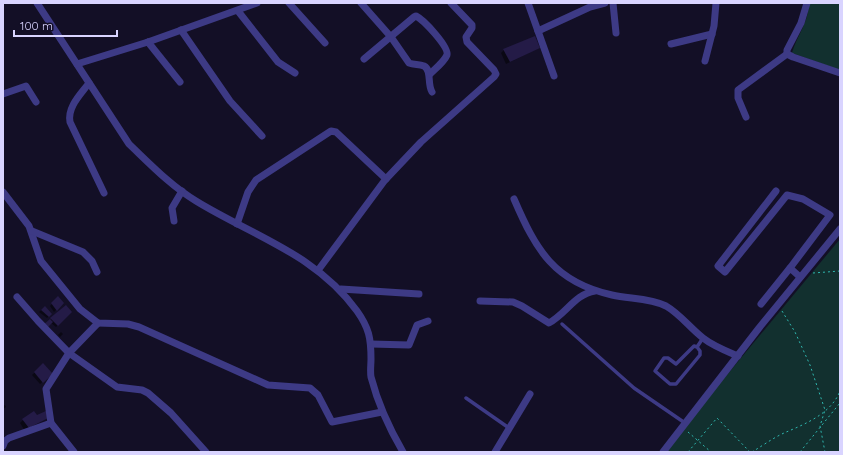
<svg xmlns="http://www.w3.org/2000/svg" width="843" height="455" viewBox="0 0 843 455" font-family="Quicksand,sans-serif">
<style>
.green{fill:#12302f}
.shadow{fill:#0007}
.building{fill:#241b47}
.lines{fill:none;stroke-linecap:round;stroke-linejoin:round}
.path{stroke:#2fb8b0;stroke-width:1;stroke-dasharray:2 3;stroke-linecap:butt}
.service{stroke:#3d3a85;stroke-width:3.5}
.minor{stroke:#3d3a85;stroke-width:7}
</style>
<rect width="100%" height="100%" fill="#130f26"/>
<g class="green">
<path d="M809,3H840V70L792,53C798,33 808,24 809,3Z"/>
<path d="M840,239V452H666L706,400Z"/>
</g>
<g class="shadow">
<path d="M539,48L506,64L501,53L504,50Z"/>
<path d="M58,298L63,303L54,312L50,306Z"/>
<path d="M45,307L51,314L47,318L39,312Z"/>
<path d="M71,312L56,327L51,323L43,326L51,319Z"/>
<path d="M61,332L63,334L60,337L58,335Z"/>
<path d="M43,365L52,374L40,384L32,375Z"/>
<path d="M5,405L6,407L3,409V406Z"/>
<path d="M37,416L48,417L25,431L20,423L23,420Z"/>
</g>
<g class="building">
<path d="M535,36L540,48L510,62L503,49Z"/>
<path d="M58,296L64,303L57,311L51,303Z"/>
<path d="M66,305L72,312L58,326L50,318Z"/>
<path d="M45,306L52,314L49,317L41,310Z"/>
<path d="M50,319L53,322L46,329L43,325Z"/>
<path d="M43,363L53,374L43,383L34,372Z"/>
<path d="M34,411L37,415L46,411L50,417L29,428L22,419Z"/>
</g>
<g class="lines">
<g class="path">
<path d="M813,273L840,271"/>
<path d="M782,311L795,332L810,365L825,410L820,426L825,452"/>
<path d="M688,432L711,452"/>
<path d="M688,452L717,418L750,452"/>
<path d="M752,452C762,446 773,438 784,433C805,424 831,414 840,391"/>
<path d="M800,452L840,403"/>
<path d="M839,452L840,451"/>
</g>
<g class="service">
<path d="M562,324L634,388L685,423"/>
<path d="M697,347L694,346L676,364L668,358H664L655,371L670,384H676L700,355V351L697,347L703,338"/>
<path d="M466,398L509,428"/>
</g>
<g class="minor">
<path d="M37,3L129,144C150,164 171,186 196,201C253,236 316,254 357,311C369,328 371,338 371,359C371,365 370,371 371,377C378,404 389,428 403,452"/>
<path d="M289,3L325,43"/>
<path d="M361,3L391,37L409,63C414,65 419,64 424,66C432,70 427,84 432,92"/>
<path d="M528,3L554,76"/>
<path d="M613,3L616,33"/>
<path d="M807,3L801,23L787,50V54L793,57L840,73"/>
<path d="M238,11L278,62L295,73"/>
<path d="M181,30L230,101L262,136"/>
<path d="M538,31L590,7L605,3"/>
<path d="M148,42L180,82"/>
<path d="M671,44L712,34"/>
<path d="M364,59L414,17L416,16C424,20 449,47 447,55C444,62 435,69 430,74"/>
<path d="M705,61L714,26L716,3"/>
<path d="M77,64L148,42L257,3"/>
<path d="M89,83C81,94 67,107 70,122L104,193"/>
<path d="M3,94L26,86L36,102"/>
<path d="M746,117L738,98V90L787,54"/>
<path d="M776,191L718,266L725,272L787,195L803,199L830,215L790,268"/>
<path d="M3,192L29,226L41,261L80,309L98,323L128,324L139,327L268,385L310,388L318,395L332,422L382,412"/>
<path d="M514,199C536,250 554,282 612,295C629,299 650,298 666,306C680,314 690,328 703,338C713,346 726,351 738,356"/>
<path d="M174,221L172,208L182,191"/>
<path d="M237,224L248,192L256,180L331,131L336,132L386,179"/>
<path d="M32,231L83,252L92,261L97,272"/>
<path d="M319,269L385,180L421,142L494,77L496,74L494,70L467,42L466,37L472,28V25L451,3"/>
<path d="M341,289L419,294"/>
<path d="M17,297L38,321L69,353L117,387L142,390L148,393L171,413L206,452"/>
<path d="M480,301L513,302L522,306L549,323C566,314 575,294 595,291"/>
<path d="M761,304L790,268L800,277"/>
<path d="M371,344L409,345L417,325L428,321"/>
<path d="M3,446L5,441L9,438L51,423"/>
<path d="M74,452L51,423L46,389L69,353L98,323"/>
<path d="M495,452L530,394"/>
<path d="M663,452L759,328L840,229"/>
</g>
</g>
<rect width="843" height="455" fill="none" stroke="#d9d4ff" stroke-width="8"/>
<path d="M14 30v6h103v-6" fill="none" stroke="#d9d4ff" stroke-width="2"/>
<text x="20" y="30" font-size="12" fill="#d9d4ff" stroke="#130f26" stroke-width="3" paint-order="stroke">100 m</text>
</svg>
